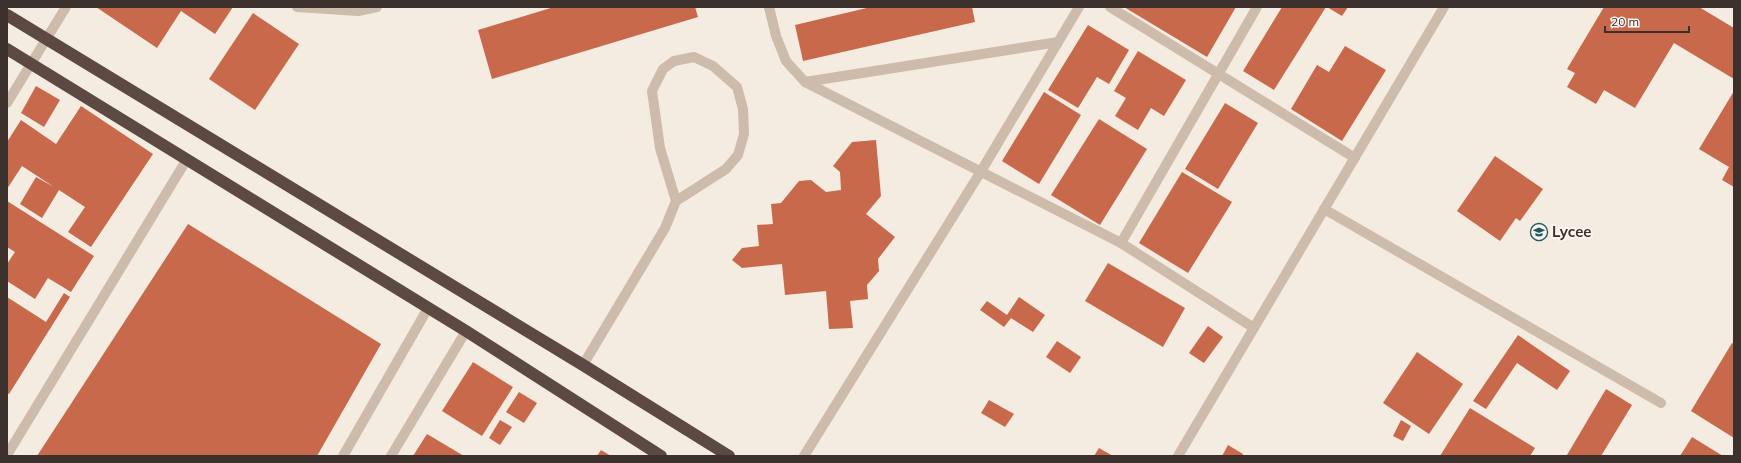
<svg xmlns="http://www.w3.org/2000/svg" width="1741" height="463" viewBox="0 0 1741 463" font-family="Mulish,sans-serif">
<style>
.building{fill:#c8694b}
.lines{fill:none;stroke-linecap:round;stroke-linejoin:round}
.lane{stroke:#cdbbac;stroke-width:10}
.street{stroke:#cdbbac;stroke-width:10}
.highway{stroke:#5c4a42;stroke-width:12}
.labels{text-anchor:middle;stroke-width:4;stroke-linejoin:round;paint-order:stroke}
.poi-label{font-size:15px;font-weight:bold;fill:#3b302b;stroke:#fbf5ee;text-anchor:start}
</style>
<rect width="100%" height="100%" fill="#f4ebe1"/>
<g class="building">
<path d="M96,7H233L215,34L181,11L157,48Z"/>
<path d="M554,7H695L698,17L492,79L478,30Z"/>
<path d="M871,7H972L975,22L803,61L795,25Z"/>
<path d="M1124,7H1236L1207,57Z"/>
<path d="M1282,7H1326L1274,90L1243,71Z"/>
<path d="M1327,7H1348L1342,16Z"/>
<path d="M1604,7H1699L1734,28V79L1674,43L1635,108L1604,90L1596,104L1567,87L1575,73L1567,69Z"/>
<path d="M253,13L299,44L255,110L209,79Z"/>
<path d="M1088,25L1129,50L1109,84L1097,77L1078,108L1048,90Z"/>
<path d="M1345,46L1386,70L1342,141L1291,109L1317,65L1329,72Z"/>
<path d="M1138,51L1186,80L1164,116L1151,108L1138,130L1115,116L1126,98L1114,91Z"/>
<path d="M36,86L60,100L44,127L21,113Z"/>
<path d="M1734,91V187L1722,180L1729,167L1699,149Z"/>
<path d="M1044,92L1081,115L1039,184L1002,161Z"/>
<path d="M1225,103L1258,123L1218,189L1185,169Z"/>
<path d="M81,106L153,154L91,247L68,232L85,207L59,190L42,218L20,204L36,177L54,187L22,166L7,189V142L21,120L56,144Z"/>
<path d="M1099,119L1147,149L1100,225L1051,195Z"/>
<path d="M876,140L881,196L866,214L895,237L878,259L879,271L867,285L868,299L850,301L853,328L829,329L826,291L785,295L782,264L742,268L732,260L742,248L759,246L757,225L773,224L771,204L781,203L799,181L811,180L826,192L841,190L840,172L833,166L852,142Z"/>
<path d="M1495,156L1543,189L1520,221L1516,218L1500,241L1457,211Z"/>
<path d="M1182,172L1232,202L1188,273L1139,243Z"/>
<path d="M7,201L94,256L71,292L48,278L35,299L7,281V264L15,252L7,247Z"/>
<path d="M188,224L381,344L317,456H37Z"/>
<path d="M1108,263L1185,308L1163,347L1085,301Z"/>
<path d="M64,293L70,297L9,394L7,393V297L46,322Z"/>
<path d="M1019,297L1045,315L1033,332L1011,318L1004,327L980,310L987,301L1007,315Z"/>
<path d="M1208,326L1223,337L1204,363L1189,353Z"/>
<path d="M1518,335L1570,371L1557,390L1517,363L1486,409L1473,401Z"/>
<path d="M1057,341L1081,357L1070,373L1046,357Z"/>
<path d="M1732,343L1734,344V438L1691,411Z"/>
<path d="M1417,352L1463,384L1429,434L1383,403Z"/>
<path d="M473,362L513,387L482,436L442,411Z"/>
<path d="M1606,389L1632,405L1601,456H1568L1567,455Z"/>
<path d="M519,392L537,403L524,423L506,412Z"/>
<path d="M989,400L1014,414L1005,427L981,413Z"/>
<path d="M1470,408L1535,448L1530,456H1440Z"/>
<path d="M500,420L512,427L500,445L489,438Z"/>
<path d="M1401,420L1411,426L1403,441L1393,436Z"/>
<path d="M427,434L464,456H413Z"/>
<path d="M1692,437L1723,456H1680Z"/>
<path d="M1228,445L1243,454L1242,456H1222Z"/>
<path d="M1099,448L1113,456H1094Z"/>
<path d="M601,450L611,456H597Z"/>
</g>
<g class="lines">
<path class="lane" d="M1324,209L1661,403"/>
<g class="street">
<path d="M297,7L358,11L377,7"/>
<path d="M769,7L776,36L786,61L805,82L1121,243L1254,328"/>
<path d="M1110,7L1355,158"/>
<path d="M805,82L1058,42"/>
<path d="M7,103L66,7"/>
<path d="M1121,243L1257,7"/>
<path d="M583,365L665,228L676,201L726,169L738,155L744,134L743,109L737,87L713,66L694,57L674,61L663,69L652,91L660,148L676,201"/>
<path d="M7,455L187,159"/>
<path d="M343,456L428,308"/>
<path d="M391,456L466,331"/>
<path d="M804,456L980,173L1079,7"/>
<path d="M1178,456L1444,7"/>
</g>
<g class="highway">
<path d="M7,15L583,365L729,456"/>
<path d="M7,49L466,331L661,456"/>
</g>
</g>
<defs>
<g id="school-ring" transform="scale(0.9)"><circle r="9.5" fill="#fbf5ee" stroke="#1f5a5e" stroke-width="1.5"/><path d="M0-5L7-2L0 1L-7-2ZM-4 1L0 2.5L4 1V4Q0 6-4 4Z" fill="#1f5a5e"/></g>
</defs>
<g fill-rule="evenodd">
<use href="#school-ring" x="1539" y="232"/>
</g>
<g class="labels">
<g class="poi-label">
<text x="1552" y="237">Lycee</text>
</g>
</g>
<rect width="1741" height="463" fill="none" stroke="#3b302b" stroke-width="16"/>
<path d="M1605 26v6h84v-6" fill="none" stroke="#3b302b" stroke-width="2"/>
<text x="1611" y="26" font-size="12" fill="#3b302b" stroke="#fbf5ee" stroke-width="3" paint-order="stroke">20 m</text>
</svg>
